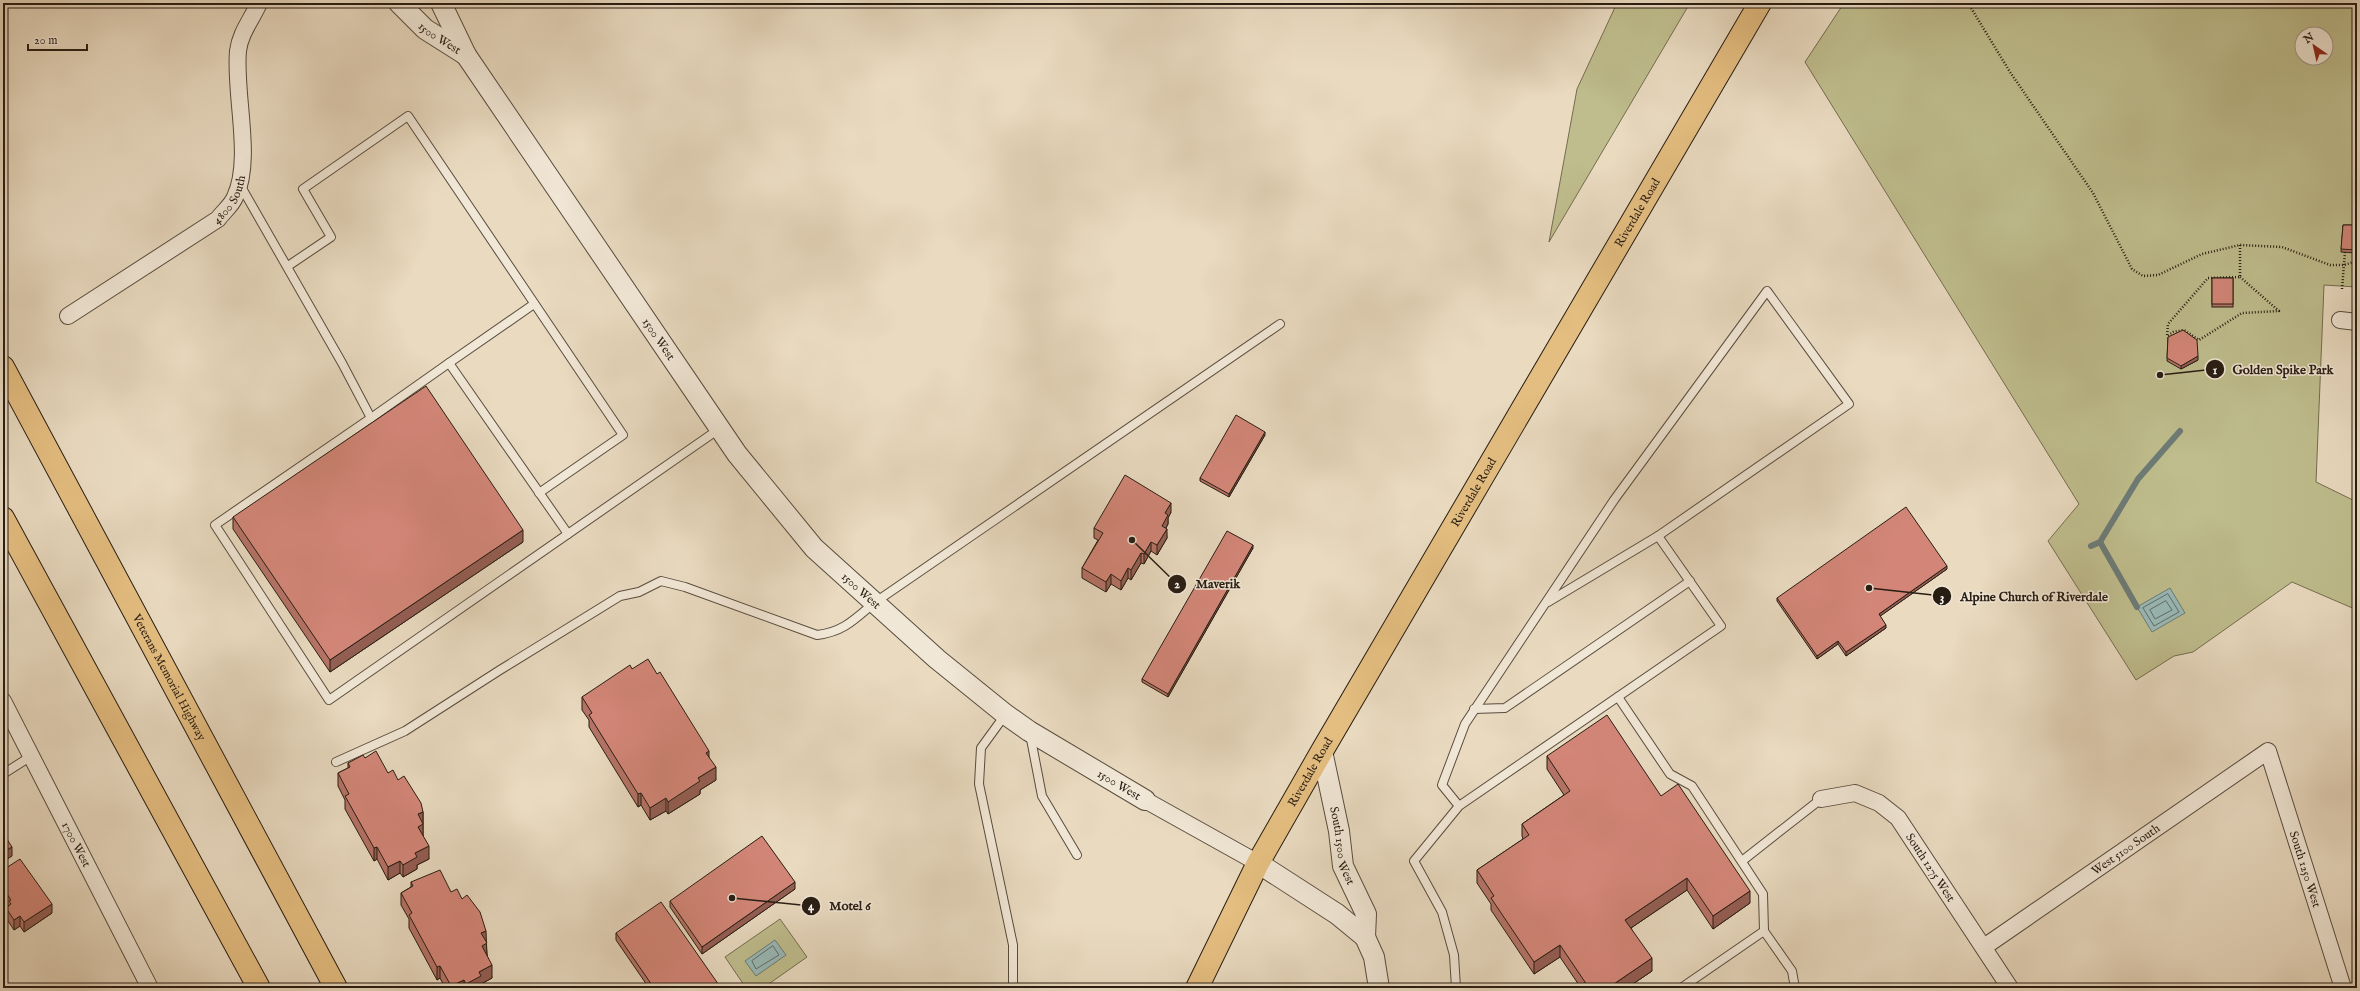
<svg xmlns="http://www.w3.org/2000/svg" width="2360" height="991" viewBox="0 0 2360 991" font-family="'IM FELL English',serif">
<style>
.green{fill:#bfbd8d;stroke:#746d50;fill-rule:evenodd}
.water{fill:#99bab9;stroke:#6c7b77}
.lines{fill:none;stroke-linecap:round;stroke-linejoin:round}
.shore{stroke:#606c66;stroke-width:1}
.stream{stroke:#6c7b77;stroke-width:6}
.service-casing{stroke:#584c3e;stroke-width:10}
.minor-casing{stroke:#584c3e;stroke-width:18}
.tertiary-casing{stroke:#584c3e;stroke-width:22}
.primary-casing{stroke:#281d13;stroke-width:24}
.motorway-casing{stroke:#281d13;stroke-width:24}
.path{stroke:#281d13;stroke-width:2.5;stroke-dasharray:1 2;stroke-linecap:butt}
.service{stroke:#f1e7d6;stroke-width:8}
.minor{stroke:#f1e7d6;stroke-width:16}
.tertiary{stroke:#f1e7d6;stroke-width:20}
.primary{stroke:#e4bd80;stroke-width:22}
.motorway{stroke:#e4bd80;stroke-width:22}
.wall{fill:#b57367;stroke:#281d13}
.shaded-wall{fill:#945e54;stroke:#281d13}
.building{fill:#d38678;stroke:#281d13}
.labels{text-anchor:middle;stroke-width:3;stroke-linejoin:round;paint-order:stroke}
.street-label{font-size:12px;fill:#281d13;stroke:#f1e7d6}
.leader{fill:none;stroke:#281d13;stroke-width:1.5}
.callout-dot{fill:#281d13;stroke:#f1e7d6;stroke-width:1.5}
.mark-label{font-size:12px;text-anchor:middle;font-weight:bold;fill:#fff}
.callout-label{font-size:13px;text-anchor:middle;font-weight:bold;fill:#281d13;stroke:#f1e7d6;stroke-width:3;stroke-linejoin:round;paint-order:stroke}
</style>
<rect width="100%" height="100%" fill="#e9dac0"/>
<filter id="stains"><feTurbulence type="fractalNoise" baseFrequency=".005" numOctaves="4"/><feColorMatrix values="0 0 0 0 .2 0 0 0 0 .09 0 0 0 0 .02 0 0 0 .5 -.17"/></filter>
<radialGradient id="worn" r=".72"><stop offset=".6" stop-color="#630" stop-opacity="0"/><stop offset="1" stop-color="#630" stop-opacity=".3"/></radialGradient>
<g class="green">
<path d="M1617,3H1690L1549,242L1577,89Z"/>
<path d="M1844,3H2357V287L2324,285L2316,482L2357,502V610L2292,582L2193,652L2174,656L2136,680L2048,541L2079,504L1805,62ZM2302,34H2326V58H2302Z"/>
<path d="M780,919L807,957L763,988H746L725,957Z"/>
</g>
<g class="water">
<path d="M2170,588L2185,613L2152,632L2137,607Z"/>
<path d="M775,940L786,955L756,976L745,961Z"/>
</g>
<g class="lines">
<g class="shore">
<path d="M2168,594L2179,612L2154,626L2143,608Z"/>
<path d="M2166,601L2172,610L2155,619L2150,610Z"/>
<path d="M773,946L779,955L756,969L752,961Z"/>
</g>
<g class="stream">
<path d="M2100,542L2137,607"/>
<path d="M2091,546L2100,542L2138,479L2180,431"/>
</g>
<g class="service-casing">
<g id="service">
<path d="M239,183L342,363L371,418L215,525L329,700L719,429"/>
<path d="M288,266L331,237L303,189L408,116L623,435L539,493"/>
<path d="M449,363L534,304"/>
<path d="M371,418L449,363L568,534"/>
<path d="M1548,602L1658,536"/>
<path d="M1618,697L1670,774L1692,786L1763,894L1764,931L1792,971L1795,988"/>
<path d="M1474,709L1505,708L1690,581"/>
<path d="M1005,715L981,748L979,784L1013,945V988"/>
<path d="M1030,734L1042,796L1077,855"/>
<path d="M336,762L405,731L500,670L620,596L639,592L661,581L685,587L817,635C843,632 854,620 874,603L1280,324"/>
<path d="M3,774L33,755"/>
<path d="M1742,861L1821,799"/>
<path d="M1456,988L1454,955L1442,912L1414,861L1459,806L1721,626L1658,536L1849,404L1767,291L1614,500L1465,724L1442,785L1459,806"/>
<path d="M1681,988L1764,931"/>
</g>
</g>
<g class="minor-casing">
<g id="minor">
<path id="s1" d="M68,316L218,219C223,212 232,205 235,197C253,159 234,94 238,51C240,33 252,19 259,3"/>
<path d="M2340,320L2357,322"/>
<path id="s2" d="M3,701L150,988"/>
<path id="s3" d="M1821,799L1855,793L1879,803L1898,818L2010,988"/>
<path d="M1145,800L1258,863"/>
<path id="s4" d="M1984,947L2268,751L2343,988"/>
</g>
</g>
<g class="tertiary-casing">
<g id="tertiary">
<path id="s5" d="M399,3L425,29L466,55"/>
<path id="s6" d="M441,3L466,55L737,454L814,548L937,659L1005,714L1029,731L1145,800"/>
<path id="s7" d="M1322,751L1339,831L1343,866L1366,914L1365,937"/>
<path d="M1258,863L1337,914L1365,937L1374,957L1379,988"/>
</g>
</g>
<g class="primary-casing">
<g id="primary">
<path id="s8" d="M1197,988L1258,863L1322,751L1760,3"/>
</g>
</g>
<g class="motorway-casing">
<g id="motorway">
<path id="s9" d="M3,367L336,988"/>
<path d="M3,518L259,988"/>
</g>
</g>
<g class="path">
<path d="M1968,3L2010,72L2093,193L2132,269L2143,276L2158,275L2202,254L2240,245L2282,247L2330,265H2344L2354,262L2357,259"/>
<path d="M2240,245V277"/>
<path d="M2240,277L2279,311L2242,313L2199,340L2184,330L2173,332L2167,336L2168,324L2208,278Z"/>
<path d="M2342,289L2345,252"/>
</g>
<use href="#service" class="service"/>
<use href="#minor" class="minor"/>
<use href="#tertiary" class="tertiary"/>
<use href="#primary" class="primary"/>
<use href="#motorway" class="motorway"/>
</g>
<g class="wall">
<path d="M2343,225H2357V253L2341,252Z"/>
<rect x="2212" y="278" width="21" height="29"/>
<path d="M2168,337L2198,360L2181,369L2167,361Z"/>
<path d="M1265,435L1229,497L1200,481V478Z"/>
<path d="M1171,512L1168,518V524L1166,528L1167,538L1157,555L1151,551L1144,564L1141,563L1131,580L1128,578L1121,590L1111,584L1106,592L1082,578V568L1098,540L1094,538V528Z"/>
<path d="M233,517L523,542L330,672L233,529Z"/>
<path d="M1253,548L1168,697L1142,682V679Z"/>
<path d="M1947,569L1880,616L1886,628L1846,656L1838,644L1817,659L1777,601V598Z"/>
<path d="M632,669L709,757L716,780L700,790V794L668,814L666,811L650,820L641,805L638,807L589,727V720L582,710V697Z"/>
<path d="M1547,756L1661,796L1750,903L1713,929L1687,890L1631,928L1652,971L1627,988H1581L1560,957L1534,974L1491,910V904L1477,883V870L1523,839L1522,836V824L1564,795L1547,769Z"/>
<path d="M365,758L398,780L423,812V835L429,859L417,865V869L403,877L400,873L388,880L377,859L374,861L345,809V800L338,786V773L348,768V763Z"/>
<path d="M3,870L52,913L24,932L20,926L14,930L6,918V908L9,906L3,898Z"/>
<path d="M411,882L451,892L486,942L487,954L492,978L481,984V988H445L440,978L437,980L409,928V919L401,905V893L411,887Z"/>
<path d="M795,889L702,954L670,907V901Z"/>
<path d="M616,933L721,988H649L616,940Z"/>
</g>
<g class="shaded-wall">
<path d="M2198,356V360L2181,369V366Z"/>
<path d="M1265,432V435L1229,497V494Z"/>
<path d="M1171,503V512L1168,518V524L1162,535V526L1165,513Z"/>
<path d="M1167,529V538L1157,555V545Z"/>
<path d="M523,530V542L330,672V660Z"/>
<path d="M1151,542V551L1144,564V554Z"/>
<path d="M1253,545V548L1168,697V694Z"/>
<path d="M1141,553V563L1131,580V570Z"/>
<path d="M1947,566V569L1879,617V614Z"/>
<path d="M1128,568V578L1121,590V581Z"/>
<path d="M1111,574V584L1106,592V582Z"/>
<path d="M1886,625V628L1846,656V652Z"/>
<path d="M1838,641V644L1817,659V656Z"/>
<path d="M709,751V763L706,753Z"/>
<path d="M716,767V780L700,790V794L668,814V802L698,778Z"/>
<path d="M641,793V805L638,807V794Z"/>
<path d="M666,798V811L650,820V808Z"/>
<path d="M423,812V837L418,839V814Z"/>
<path d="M429,846V859L417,865V869L403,877V865L415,853Z"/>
<path d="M12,847V856L3,862V852Z"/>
<path d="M377,847V859L374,861V848Z"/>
<path d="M400,861V873L388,880V867Z"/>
<path d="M1687,878V890L1625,932V920Z"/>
<path d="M795,882V889L702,954V947Z"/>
<path d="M1750,891V903L1713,929V916Z"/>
<path d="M52,904V913L24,932V922Z"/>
<path d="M20,916V926L14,930V920Z"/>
<path d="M486,931L487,956L482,958L481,933Z"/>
<path d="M1560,945V957L1534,974V962Z"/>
<path d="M1652,958V971L1627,988H1608Z"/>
<path d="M492,965V978L481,984V988H466V984L479,972Z"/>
<path d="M440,966V978L437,980V967Z"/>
<path d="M464,980V988H451V986Z"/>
</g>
<g class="building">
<path d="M2343,225H2357V250L2341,249Z"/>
<rect x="2212" y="278" width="21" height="26"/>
<path d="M2183,330L2197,340L2198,356L2181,366L2167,358L2168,337Z"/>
<path d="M426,386L523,530L330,660L233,517Z"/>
<path d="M1236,415L1265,432L1229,494L1200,478Z"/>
<path d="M1125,475L1171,503L1165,513L1168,515L1162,526L1167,529L1157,545L1151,542L1144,554L1141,553L1131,570L1128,568L1121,581L1111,574L1106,582L1082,568L1103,533L1094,528Z"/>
<path d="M1906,507L1947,566L1879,614L1886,625L1846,652L1838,641L1817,656L1777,598Z"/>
<path d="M1227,531L1253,545L1168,694L1142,679Z"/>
<path d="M648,659L657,674L660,672L709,751L706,753L716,767L698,778L700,781L668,802L666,798L650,808L641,793L638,794L589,715L592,713L582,697L630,665L632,669Z"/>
<path d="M1607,715L1661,796L1678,784L1750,891L1713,916L1687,878L1625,920L1652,958L1608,988H1589L1560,945L1534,962L1491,898L1494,896L1477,870L1529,835L1522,824L1570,791L1547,756Z"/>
<path d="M376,751L388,773L393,770L398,780L404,776L421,803L423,812L418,814L423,824L418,827L429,846L415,853L417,857L403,865L400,861L388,867L377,847L374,848L345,796L349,794L338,773L350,767L348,763L363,755L365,758Z"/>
<path d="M3,833L12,847L3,852Z"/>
<path d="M762,836L795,882L702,947L670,901Z"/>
<path d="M20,859L52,904L24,922L20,916L14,920L6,908L11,904L9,901L11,900L3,888V870Z"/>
<path d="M440,870L451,892L457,889L462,899L467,895L480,912L486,931L481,933L487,943L482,946L492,965L479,972L481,976L466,984L464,980L451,986L440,966L437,967L409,915L412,913L401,893L413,886L411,882Z"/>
<path d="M661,902L721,988H654L616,933Z"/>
</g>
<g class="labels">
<g class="street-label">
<text dy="4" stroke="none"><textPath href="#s5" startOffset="54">1500 West</textPath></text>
<text dy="4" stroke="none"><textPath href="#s1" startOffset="202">4800 South</textPath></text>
<text dy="4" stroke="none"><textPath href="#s8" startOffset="892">Riverdale Road</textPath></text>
<text dy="4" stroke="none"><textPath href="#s6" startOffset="401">1500 West</textPath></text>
<text dy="4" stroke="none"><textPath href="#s8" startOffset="568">Riverdale Road</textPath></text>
<text dy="4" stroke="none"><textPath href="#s6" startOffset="725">1500 West</textPath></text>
<text dy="4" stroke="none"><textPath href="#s9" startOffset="352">Veterans Memorial Highway</textPath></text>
<text dy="4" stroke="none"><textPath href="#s8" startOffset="244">Riverdale Road</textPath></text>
<text dy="4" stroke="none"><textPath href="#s6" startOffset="1049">1500 West</textPath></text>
<text dy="4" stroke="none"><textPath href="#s2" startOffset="161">1700 West</textPath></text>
<text dy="4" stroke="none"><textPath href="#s7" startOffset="97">South 1500 West</textPath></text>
<text dy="4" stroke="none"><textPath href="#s4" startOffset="172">West 5100 South</textPath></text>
<text dy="4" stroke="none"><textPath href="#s3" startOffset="144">South 1275 West</textPath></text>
<text dy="4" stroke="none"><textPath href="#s4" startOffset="469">South 1250 West</textPath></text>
</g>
</g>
<path class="leader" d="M2160 375L2215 369M1132 540L1177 584M1869 588L1942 596M732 898L811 906"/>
<g class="callout-dot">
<circle cx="2160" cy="375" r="4"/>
<circle cx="1132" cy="540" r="4"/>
<circle cx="1869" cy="588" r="4"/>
<circle cx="732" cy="898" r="4"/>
<circle cx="2215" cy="369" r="10"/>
<circle cx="1177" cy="584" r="10"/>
<circle cx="1942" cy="596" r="10"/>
<circle cx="811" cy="906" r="10"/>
</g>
<g class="mark-label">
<text x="2215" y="374">1</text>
<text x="1177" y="588">2</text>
<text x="1942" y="601">3</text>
<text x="811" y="910">4</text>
</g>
<g class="callout-label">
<text x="2283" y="374">Golden Spike Park</text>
<text x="1218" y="588">Maverik</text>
<text x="2034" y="601">Alpine Church of Riverdale</text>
<text x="850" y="910">Motel 6</text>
</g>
<rect width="2360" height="991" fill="none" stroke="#e9dac0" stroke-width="16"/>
<rect x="4" y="4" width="2352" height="983" fill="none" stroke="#281d13" stroke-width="2"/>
<rect x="8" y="8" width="2344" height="975" fill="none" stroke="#281d13"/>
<g transform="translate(2314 46) rotate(326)"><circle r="19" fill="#f1e7d6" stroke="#a19688"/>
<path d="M0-3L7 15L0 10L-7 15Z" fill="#8f2418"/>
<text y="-6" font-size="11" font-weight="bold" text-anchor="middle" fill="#281d13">N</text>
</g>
<path d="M28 44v6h59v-6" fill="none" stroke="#281d13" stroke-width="2"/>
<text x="34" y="44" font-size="12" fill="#281d13" stroke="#f1e7d6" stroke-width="3" paint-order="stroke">20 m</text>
<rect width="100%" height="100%" filter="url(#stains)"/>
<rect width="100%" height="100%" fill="url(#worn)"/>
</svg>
